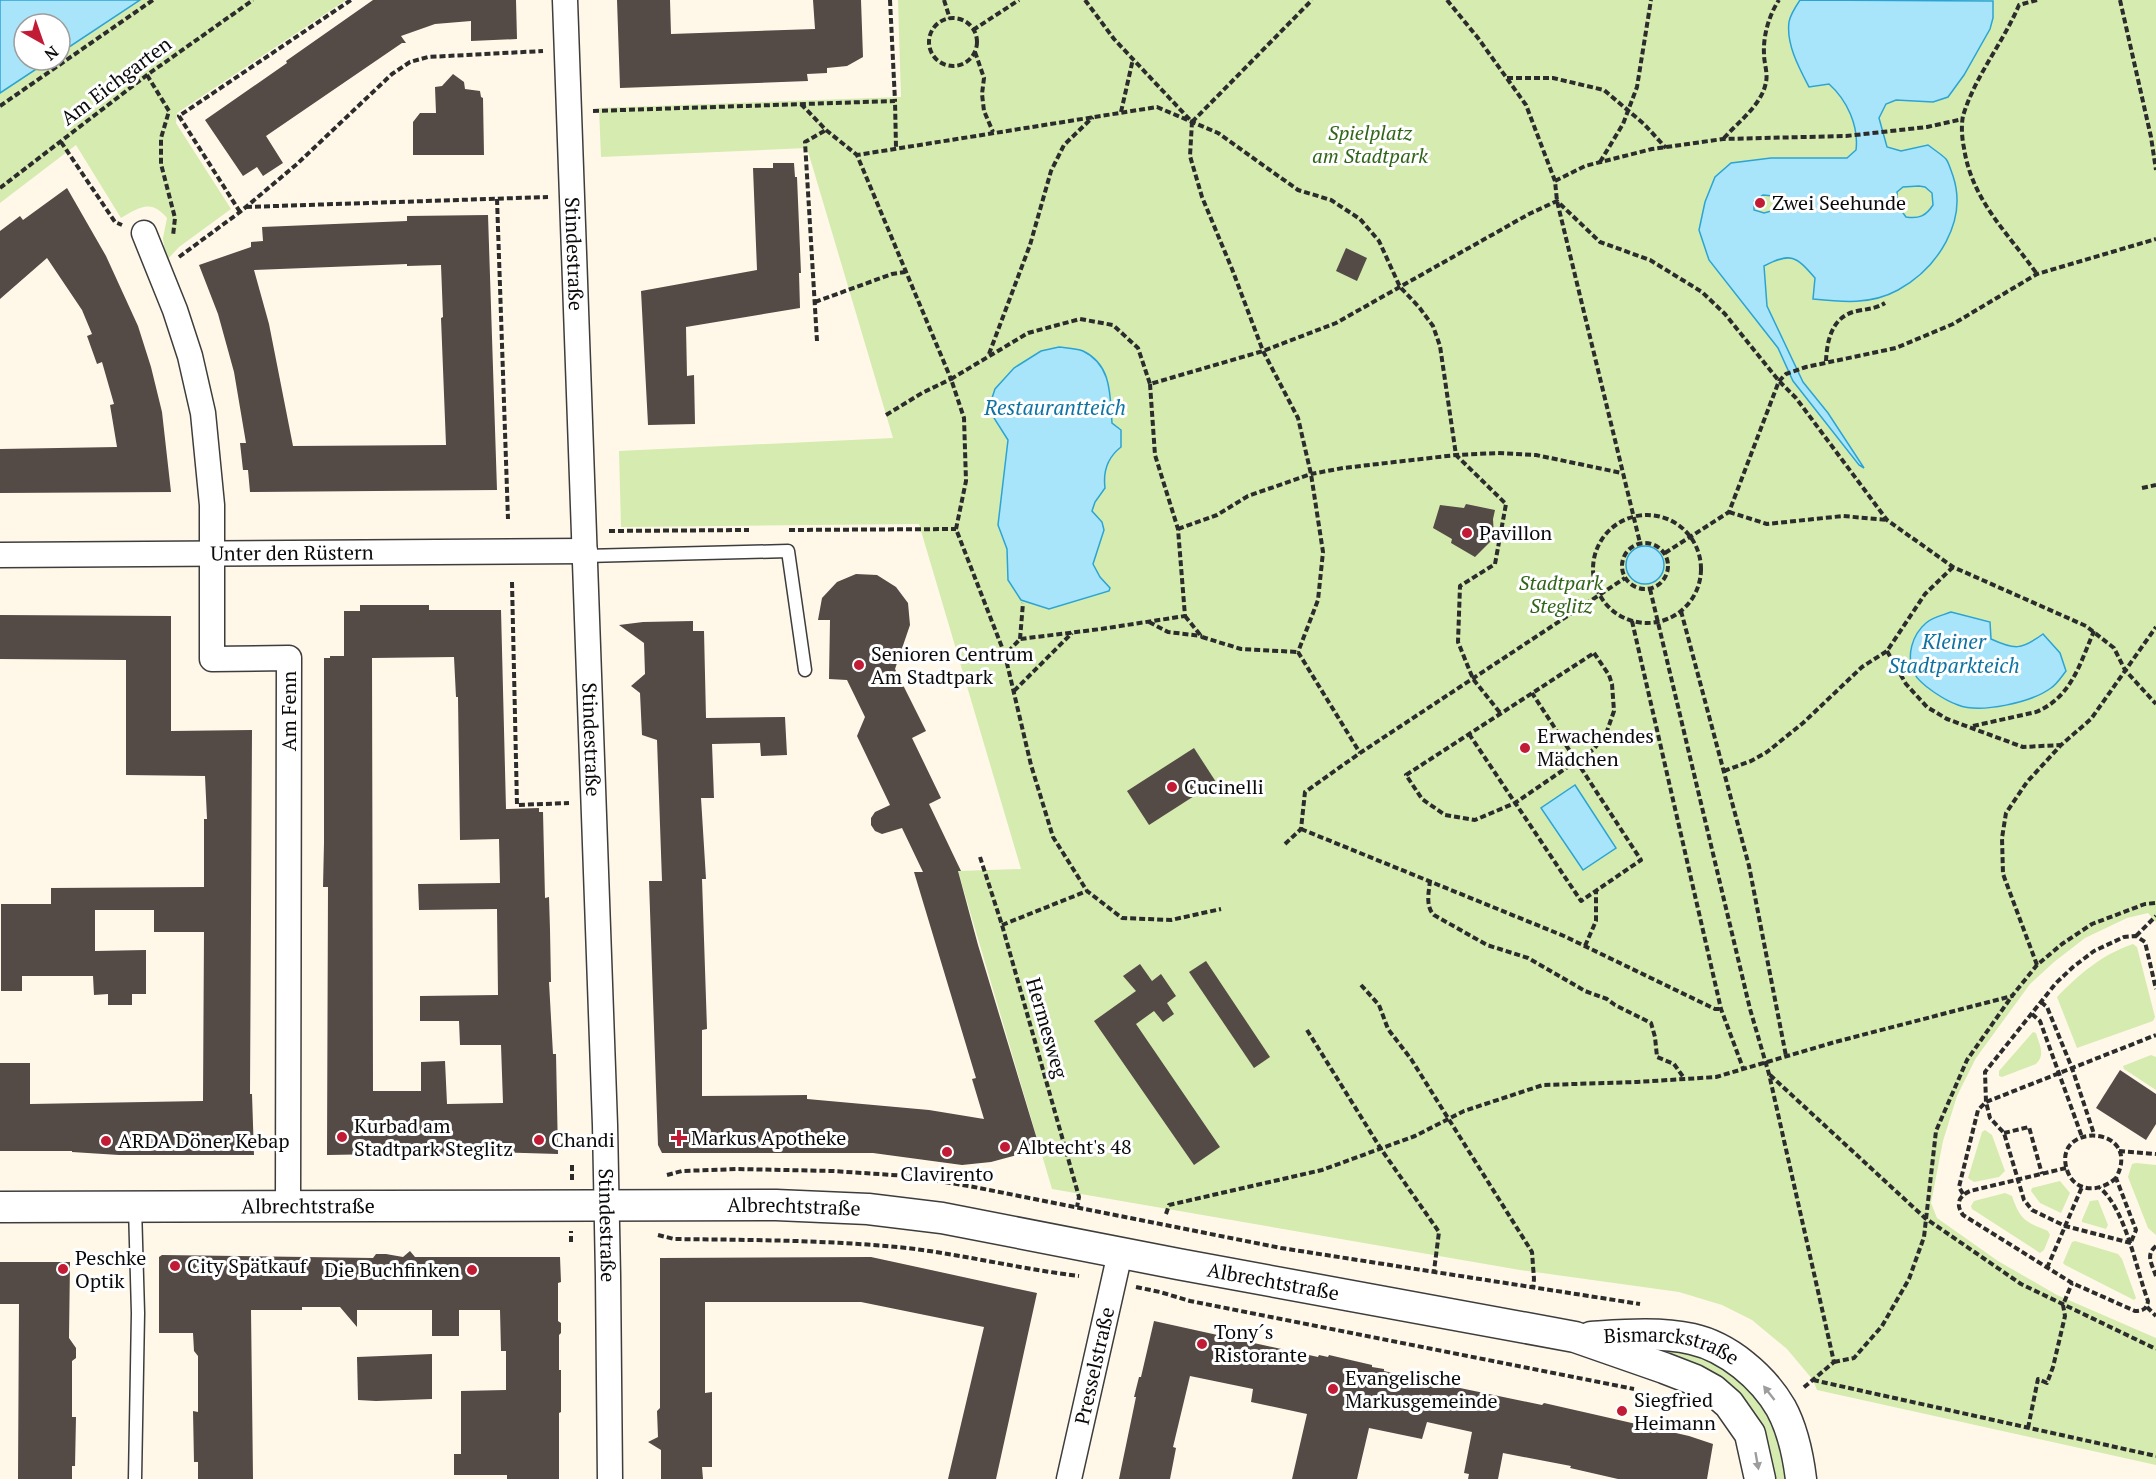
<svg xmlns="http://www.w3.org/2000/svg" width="2156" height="1479" viewBox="0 0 2156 1479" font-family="'PT Serif',serif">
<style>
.green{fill:#d5ebb0}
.water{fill:#a9e5fa;stroke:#2ba4d5;stroke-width:1.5;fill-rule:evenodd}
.building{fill:#544a46;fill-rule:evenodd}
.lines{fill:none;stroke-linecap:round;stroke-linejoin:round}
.service-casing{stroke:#3d3d3d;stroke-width:15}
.minor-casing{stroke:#3d3d3d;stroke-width:27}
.tertiary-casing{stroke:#3d3d3d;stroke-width:33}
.path{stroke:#2c2c2c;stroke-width:4;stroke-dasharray:6 3;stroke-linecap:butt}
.service{stroke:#fff;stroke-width:12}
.minor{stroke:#fff;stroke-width:24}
.tertiary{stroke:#fff;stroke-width:30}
.oneway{fill:#9d9d9d}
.poi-dot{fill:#c21b35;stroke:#fff;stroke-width:2}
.labels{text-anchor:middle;stroke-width:6;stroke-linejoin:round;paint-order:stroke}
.street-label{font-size:20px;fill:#0a0a0a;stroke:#fff}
.park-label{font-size:20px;font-style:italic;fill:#306518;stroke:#fff}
.poi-label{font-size:20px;fill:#0a0a0a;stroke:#fff;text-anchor:start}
.water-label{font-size:21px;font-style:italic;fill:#0e72a2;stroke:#fff}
</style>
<rect width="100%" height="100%" fill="#fff8e8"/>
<g class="green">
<path d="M140,0H346L177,113L176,123L231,209L179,247L166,261L163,238L167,218C151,199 140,207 121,218L76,145L0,203V93L50,60H60V53Z"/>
<path d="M898,0H2156V922L2148,913L2127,918L2085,938L2054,962L2030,984L1976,1058L1957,1096L1943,1141L1931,1203L1937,1218L1998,1261L2057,1295L2156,1338V1465L1817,1390L1813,1380L1787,1349L1752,1320L1722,1305L1679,1292L1520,1270L1052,1189L958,871L1021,869L919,524L621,527L619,451L893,438L807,148L601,157L599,108L901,97Z"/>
<path d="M2133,944L2137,947L2155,1017L2153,1021L2077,1048L2057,997C2079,974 2103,954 2133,944Z"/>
<path d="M2033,1032L2036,1033C2039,1044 2046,1055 2036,1064L2002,1077L1999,1076V1071Z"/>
<path d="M2151,1055L2156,1057V1090L2124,1069L2123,1066Z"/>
<path d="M1985,1130L1992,1135L2005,1171L1999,1177L1974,1182L1968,1178L1982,1132Z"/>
<path d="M2136,1163L2156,1165V1235L2148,1228L2128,1177L2132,1164Z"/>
<path d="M2060,1181L2070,1193L2061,1213L2040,1203L2031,1191L2032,1188Z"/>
<path d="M2005,1193L2012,1196C2020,1220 2026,1222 2048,1231L2050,1235L2044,1250L2040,1253L1972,1209L1971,1206L1974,1201Z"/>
<path d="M2098,1200L2108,1225L2106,1229L2082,1222V1220L2090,1201Z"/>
<path d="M2075,1241L2118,1254L2122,1259L2136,1298L2134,1300L2065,1265L2063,1263L2072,1242Z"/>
<path d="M1672,1349C1747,1367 1773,1407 1787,1479H1774C1770,1448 1763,1417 1739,1395C1725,1382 1688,1366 1670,1356L1669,1352Z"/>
</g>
<g class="water">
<path d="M0,0H140L60,53V24H24V60H50L0,93Z"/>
<path d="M1800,0L1993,1V18L1990,29L1964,75L1948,97L1933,102L1896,100L1886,104L1879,118L1887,147L1901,151L1928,145C1933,149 1941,154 1946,159C1949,163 1951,171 1953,176C1968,221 1938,268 1898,290C1871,305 1842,302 1813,299L1815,278C1796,256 1791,252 1764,266L1767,306L1803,382L1828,413L1864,468L1859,465L1793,381L1778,348L1709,260L1699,230L1705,202L1715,177L1731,163L1771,158H1847L1856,150C1859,126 1847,100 1829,84L1809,87C1799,68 1786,44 1789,22C1790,15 1796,6 1800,0ZM1919,186L1925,187L1932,193L1933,205C1926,216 1919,219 1906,217L1898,206L1897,192L1903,187ZM1763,195L1773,196L1775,210L1764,213L1754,210V201Z"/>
<path d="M1059,347C1066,348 1076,348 1083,351C1112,365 1110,395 1112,423L1121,430V447C1108,457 1103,472 1105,488L1095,502L1092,511L1102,522L1104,530L1093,564L1100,577L1110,588L1109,591L1049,609L1021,600L1008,580L1007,549L998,525L1008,440L994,418L990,404L995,389L1014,368L1041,351Z"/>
<circle cx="1645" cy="565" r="19"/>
<path d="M1951,612L1990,622L1991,639C2015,650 2021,650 2043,634L2060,653L2066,671C2062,676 2057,684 2051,688C2032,702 1981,714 1958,705C1946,701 1920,685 1914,673C1906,656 1912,635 1926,623C1932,617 1944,615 1951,612Z"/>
<path d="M1575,785L1616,848L1583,870L1541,808Z"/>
</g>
<g class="building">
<path d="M373,0H516L517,39L471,41V21L435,24L401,36L406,43H402L266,136L283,163L263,176L257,167L243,176L205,120L287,63L286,61Z"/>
<path d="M617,0H670L671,34L815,29L813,0H861L863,57L847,66L827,68V73L807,74L808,81L620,88Z"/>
<path d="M453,74L464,82L465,89L480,91L481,97L483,98L484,155H413V122L420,113H436L435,87L442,86Z"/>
<path d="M773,163H794L795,177H797L801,273H799L800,308L686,327L687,376L694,375L695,424L648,425L641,291L757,270L753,168H773Z"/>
<path d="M67,188L106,256L138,326L151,367L162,412L171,492L0,493V449L117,447L110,405L114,404L102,362L97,364L87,336L92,334L82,310L47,258L0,299V231L20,216L23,220Z"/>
<path d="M488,215L497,490L250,492L248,470H243L240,443H246L234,372L218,314L199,265L251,247V242L263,241L262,227L407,221V216ZM407,264V266L441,265L443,317L441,318L446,445L293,446L269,324L254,270Z"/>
<path d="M1346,248L1367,258L1357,281L1336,271Z"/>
<path d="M1466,504L1495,510L1493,519L1494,538L1475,557L1451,543L1452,539L1433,528L1440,505L1464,508Z"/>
<path d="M856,574L877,575L896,587L908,603L910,625L895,669L926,731L912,738L941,798L929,804L961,871H958L978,945L1040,1149L991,1162L962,1165L873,1153H662L658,1145L649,881H662L657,740L642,735L640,693L631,686L645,674L644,643L619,625L643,622L693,621V631H704L706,718L785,717L787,755L761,756L760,743L712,744L714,798H701L706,879H702L707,1029L702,1030V1096L807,1095V1099L929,1110L984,1119L972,1079L976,1078L914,872H923L902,828L882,834L875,831L871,825V818L875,812L890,805L857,736L865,717L847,680L829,679L830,620H818L822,598L837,582Z"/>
<path d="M360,605H429V610H501L506,809L539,808V812H543L545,898L549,897L550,930L551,982H549L553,1054H556L558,1154L494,1152L493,1156H455V1154L437,1156V1153L327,1155L328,887H323L324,843V658H330V656H344V611H360ZM454,657L456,697H458L460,840L499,839L500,883L418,884L419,910L497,909L498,995L420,996V1021H459L460,1045H501L503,1103L447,1104L445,1061L421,1062V1091H373L372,658Z"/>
<path d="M0,615L171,616V731L252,730L250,1094H252L254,1155H119L72,1152V1151H0V1063H30V1104L203,1101L204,932H154V910H95V951L146,950V994H132V1005H108V994L94,995L93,976H22V991H1V904H51V888L204,887V819H207L205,776L126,775V660L0,659Z"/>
<path d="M1194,748L1216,782L1149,825L1127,791Z"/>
<path d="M1206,961L1270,1057L1254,1068L1189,972Z"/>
<path d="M1140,964L1152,981L1161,974L1176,996L1167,1003L1174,1014L1163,1022L1154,1011L1136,1024L1220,1147L1194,1165L1094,1021L1136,991L1123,976Z"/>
<path d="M2120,1070L2156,1094V1124L2146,1140L2096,1108Z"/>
<path d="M410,1251L415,1257H560L561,1282L558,1283V1321L561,1323V1333L559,1335V1370H561V1412L559,1413V1479H507V1475H454V1454H461V1391L506,1390V1351H501L500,1310H459V1336H432V1310H357V1327L340,1307H302V1310H251L253,1479H198V1462H194L193,1411L198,1412V1356L194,1351L193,1333H159V1257L162,1255L373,1258L376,1254H386L403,1257Z"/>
<path d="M871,1257L1037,1293L996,1479H948L984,1327L861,1302H705V1393L712,1392V1467H702L703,1479H661V1450L648,1442L658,1437L657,1411L660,1408V1258Z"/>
<path d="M0,1262H70L69,1338L76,1348V1358L72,1361V1417H76L75,1466H72V1479H18L19,1304H0Z"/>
<path d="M1154,1321L1318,1357L1319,1355L1328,1357L1329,1355L1372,1365V1367L1384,1369V1371L1436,1383L1542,1405L1544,1403L1689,1436L1713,1444L1707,1479H1618L1570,1468L1571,1466L1503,1453L1498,1479H1468L1469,1474L1464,1473L1472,1432L1427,1422L1422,1439L1369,1428L1357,1479H1292L1307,1414L1251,1402L1253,1389L1190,1376L1173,1447L1176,1448L1170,1479H1119L1136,1397H1134L1139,1377H1141Z"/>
<path d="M432,1354V1399L376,1401L358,1400L357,1357Z"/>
</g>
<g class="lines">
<g class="service-casing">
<g id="service">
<path d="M585,556L788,551L805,670"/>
<path d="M135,1207L138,1313L135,1479"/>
</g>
</g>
<g class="minor-casing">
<g id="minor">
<path id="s1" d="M565,0L605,1125L608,1276L610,1479"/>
<path d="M144,233L175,310L190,356L203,413L212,505V659L289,658L288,1206"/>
<path id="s2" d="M0,555L585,551"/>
<path id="s3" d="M1069,1479L1120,1253"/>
</g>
</g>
<g class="tertiary-casing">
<g id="tertiary">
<path id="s4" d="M0,1207L776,1205L868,1209L942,1218L1178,1264L1575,1337L1664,1368L1695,1380L1713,1390L1729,1404L1750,1434L1760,1479"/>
<path id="s5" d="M1591,1337C1624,1335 1659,1332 1692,1339C1728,1347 1763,1377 1781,1408C1793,1430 1798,1455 1801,1479"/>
</g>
</g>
<g class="path">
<path d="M890,0L895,101"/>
<path d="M944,0L950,19"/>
<path d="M1085,0L1114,39L1192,122L1190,156L1202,197L1232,269L1263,351L1298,418L1311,474L1323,552L1318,600L1298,652"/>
<path d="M1447,0L1478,38L1526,105L1555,181L1557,201L1640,543"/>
<path d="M2037,0L2019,5C2003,43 1975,76 1963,116C1961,126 1962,139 1964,148C1972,201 2008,233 2037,274"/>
<path d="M2120,0L2151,137L2156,170"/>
<circle cx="953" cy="42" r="24"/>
<path d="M973,30L1019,0"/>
<path d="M975,52L984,78L982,94L984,111L993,132"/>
<path d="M147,75L169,111L161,138V164L175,218L173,236"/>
<path d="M1507,78H1553L1604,90L1644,124L1666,148"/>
<path d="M801,104L826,130L857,155"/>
<path d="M0,106L153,0"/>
<path d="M593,111L895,101L896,148"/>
<path d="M1121,112L1133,59"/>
<path d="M1192,122L1312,0"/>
<path d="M1724,138C1738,122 1762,105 1766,82C1768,73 1764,63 1764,54C1763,36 1769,15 1779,0"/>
<path d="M61,142L115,222L122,225"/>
<path d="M1600,162L1623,124L1637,87L1651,0"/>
<path d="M1555,181L1585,166L1652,149L1723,139L1846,136L1927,127L1963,119"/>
<path d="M0,188L147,75L253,0"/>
<path d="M497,199L508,519"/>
<path d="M246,207L548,197"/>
<path d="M240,212L179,116L351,0"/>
<path d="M179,257L240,212L297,164L392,74L410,62L428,57L543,51"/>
<path d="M815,302L892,274L905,272"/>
<path d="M817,341L805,142L826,130"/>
<path d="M989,354L1030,245L1051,171L1064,145L1093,117"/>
<path d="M1826,361C1827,340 1832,316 1857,311C1867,309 1875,309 1885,303"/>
<path d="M1150,384L1155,455L1178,529L1185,616L1101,629L1020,639L1005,655L1031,765L1053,837L1087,891L1122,918L1171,920L1221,909"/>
<path d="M886,415L922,393L951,379L857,155L1157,107L1218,133L1298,190L1331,200L1360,219L1379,241L1400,287L1419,307L1433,326L1440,346L1456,455L1506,504L1495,564L1460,586L1458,642L1473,679L1501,714"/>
<path d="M2142,488L2156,485"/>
<path d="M1729,512L1767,524L1843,516L1887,520"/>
<circle cx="1647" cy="569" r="54"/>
<path d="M1178,529L1217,515L1248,496L1311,474L1343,468L1456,455L1498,453L1536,455L1622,473"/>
<path d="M789,530L956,529"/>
<path d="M609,531L749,530"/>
<circle cx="1645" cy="566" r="23"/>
<path d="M1665,553L1729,512L1779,381L1786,374L1806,367L1896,348L1953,324L2037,274L2156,239"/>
<path d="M512,582L517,805L569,803"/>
<path d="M1650,589L1750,1009L1769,1074L1834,1362L1802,1389"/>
<path d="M1681,611L1749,866L1786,1056"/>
<path d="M1185,616L1202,637L1241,649L1298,652"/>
<path d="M1632,621L1721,1009L1743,1068"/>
<path d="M1149,622L1168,632L1202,636"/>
<path d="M1020,639L1023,603"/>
<path d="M1887,651L1906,684L1927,707L1947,719L2023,747L2061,745"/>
<path d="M1298,652L1360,753"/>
<path d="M1594,653L1609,675L1612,684L1614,711L1607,731L1594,749L1515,803L1475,820L1445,815L1422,799L1406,775Z"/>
<path d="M1005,655L956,529L966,481L964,418L951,379L1028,333L1080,319L1113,325L1138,348L1150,384L1263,351L1336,323L1529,214L1557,201L1600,242L1650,260L1702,292L1725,314L1779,381L1796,398L1887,520L1953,567L2086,626L2114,648L2125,670L2156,704"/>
<path d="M1014,691L1072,633"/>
<path d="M1973,726L2036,712C2072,697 2080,663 2094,631"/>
<path d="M1469,734L1581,901L1641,860L1532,693"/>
<path d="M1724,771L1751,761L1767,752L1803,723L1862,667L1887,651L1925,594L1953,567"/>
<path d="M1301,829L1564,936L1715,1009H1721"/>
<path d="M1285,844L1301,829L1305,792L1360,753L1625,578"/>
<path d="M980,857L1002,925L1079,1197L1077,1207"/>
<path d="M1430,880C1429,892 1425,906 1434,915L1487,945L1528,958L1585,991L1607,999L1615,1005L1651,1023L1655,1037L1657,1057L1674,1064L1684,1078"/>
<path d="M1002,925L1087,891"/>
<path d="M2136,936L2156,916"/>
<path d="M1585,946L1596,921V891"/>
<path d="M2037,965L2003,874L2002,838L2006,813L2027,782L2061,745L2091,719L2156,627"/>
<path d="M1361,985L1379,1005L1388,1029L1411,1059L1532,1252L1534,1279L1533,1288"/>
<path d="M2041,1002L2047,1007L2072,1068L2094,1134"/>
<path d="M2032,1014L2040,1021L2082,1137"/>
<path d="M1307,1030L1381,1149L1439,1232L1434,1271"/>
<path d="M1770,1075L1925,1218L2021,1284L2156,1349"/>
<path d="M2004,1133L2029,1127L2042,1174"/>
<path d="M2119,1151L2156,1154"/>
<path d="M2066,1168L1970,1191C1959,1196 1955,1204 1963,1215L2072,1283L2135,1311C2143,1311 2147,1309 2148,1301C2136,1269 2126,1210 2100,1188"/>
<path d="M667,1175L682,1171L738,1169L833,1171L908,1176L969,1186L1281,1248L1640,1304"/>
<path d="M2116,1178C2101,1192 2075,1194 2067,1170C2051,1121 2144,1125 2116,1178L2136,1230L2131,1242"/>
<path d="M572,1180V1165"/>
<path d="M1963,1194L1959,1187L1978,1110L1986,1102L2156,1035"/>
<path d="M1166,1214L1169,1205L1322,1170L1415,1136L1464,1111L1543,1085L1637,1082L1716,1077L1835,1042L2012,996L2037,965L2062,944L2092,924L2145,904L2156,903"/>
<path d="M658,1235L674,1239C752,1240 830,1240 907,1248C965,1255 1021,1269 1079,1276"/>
<path d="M571,1242V1231"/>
<path d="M2131,1243L2065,1226L2032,1210L2024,1200L2004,1133L1990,1118L1986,1102L1985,1072L2056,983L2073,967L2094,951L2124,937L2136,936L2145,942L2156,989"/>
<path d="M2156,1246C2145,1255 2152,1264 2156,1276"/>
<path d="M2047,1268L2082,1187"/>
<path d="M1136,1287L1160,1292L1190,1301L1634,1389"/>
<path d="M2147,1307L2156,1316"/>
<path d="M1834,1362L1854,1358L1882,1326L1909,1279L1924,1237L1936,1131L1967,1060L2012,996"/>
<path d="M1813,1380L2156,1456"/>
<path d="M2028,1428L2038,1379L2047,1383L2053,1367L2065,1316L2063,1305L2072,1283"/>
</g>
<use href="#service" class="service"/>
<use href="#minor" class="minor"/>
<use href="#tertiary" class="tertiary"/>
</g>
<defs><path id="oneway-solid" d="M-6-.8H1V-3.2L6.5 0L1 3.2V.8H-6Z" transform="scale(1.5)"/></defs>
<g class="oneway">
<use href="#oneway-solid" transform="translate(1769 1393) rotate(-128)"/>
<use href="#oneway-solid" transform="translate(1757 1461) rotate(80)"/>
</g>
<g class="poi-dot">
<circle cx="1760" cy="203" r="6"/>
<circle cx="1467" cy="533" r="6"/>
<circle cx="859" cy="665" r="6"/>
<circle cx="1525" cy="748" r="6"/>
<circle cx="1172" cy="787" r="6"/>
<circle cx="342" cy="1137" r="6"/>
<path d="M676 1129h6v6h6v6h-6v6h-6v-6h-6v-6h6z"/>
<circle cx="539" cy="1140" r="6"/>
<circle cx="106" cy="1141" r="6"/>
<circle cx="1005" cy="1147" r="6"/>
<circle cx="947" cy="1152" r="6"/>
<circle cx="175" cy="1266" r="6"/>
<circle cx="63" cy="1269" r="6"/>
<circle cx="472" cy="1270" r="6"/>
<circle cx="1202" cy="1344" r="6"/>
<circle cx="1333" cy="1389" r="6"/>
<circle cx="1622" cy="1411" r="6"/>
</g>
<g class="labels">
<g class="street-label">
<text transform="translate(116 81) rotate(-37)" y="7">Am Eichgarten</text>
<text dy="7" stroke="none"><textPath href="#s1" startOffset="254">Stindestraße</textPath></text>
<text dy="7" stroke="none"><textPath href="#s2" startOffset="292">Unter den Rüstern</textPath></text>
<text transform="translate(289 711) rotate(-90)" y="7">Am Fenn</text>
<text dy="7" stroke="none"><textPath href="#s1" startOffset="740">Stindestraße</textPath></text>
<text transform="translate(1047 1028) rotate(74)" y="7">Hermesweg</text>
<text dy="7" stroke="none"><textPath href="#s4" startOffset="308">Albrechtstraße</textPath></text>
<text dy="7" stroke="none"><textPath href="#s4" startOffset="794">Albrechtstraße</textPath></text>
<text dy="7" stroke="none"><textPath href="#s1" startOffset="1226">Stindestraße</textPath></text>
<text dy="7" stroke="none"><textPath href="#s4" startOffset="1280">Albrechtstraße</textPath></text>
<text dy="7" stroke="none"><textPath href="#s5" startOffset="82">Bismarckstraße</textPath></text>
<text dy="7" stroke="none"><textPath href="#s3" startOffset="116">Presselstraße</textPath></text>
</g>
<g class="park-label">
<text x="1370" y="140">Spielplatz<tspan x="1370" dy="23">am Stadtpark</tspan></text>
<text x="1561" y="590">Stadtpark<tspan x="1561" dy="23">Steglitz</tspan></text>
</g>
<g class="poi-label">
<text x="1772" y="210">Zwei Seehunde</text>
<text x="1479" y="540">Pavillon</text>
<text x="871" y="661">Senioren Centrum<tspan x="871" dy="23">Am Stadtpark</tspan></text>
<text x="1537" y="743">Erwachendes<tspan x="1537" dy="23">Mädchen</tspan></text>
<text x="1184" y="794">Cucinelli</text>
<text x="354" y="1133">Kurbad am<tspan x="354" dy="23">Stadtpark Steglitz</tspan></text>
<text x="691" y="1145">Markus Apotheke</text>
<text x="551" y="1147">Chandi</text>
<text x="118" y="1148">ARDA Döner Kebap</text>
<text x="1017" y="1154">Albtecht's 48</text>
<text x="947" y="1181" text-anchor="middle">Clavirento</text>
<text x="75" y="1265">Peschke<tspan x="75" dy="23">Optik</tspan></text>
<text x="187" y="1273">City Spätkauf</text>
<text x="460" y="1277" text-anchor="end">Die Buchfinken</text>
<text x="1214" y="1339">Tony´s<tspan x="1214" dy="23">Ristorante</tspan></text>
<text x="1345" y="1385">Evangelische<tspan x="1345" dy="23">Markusgemeinde</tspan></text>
<text x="1634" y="1407">Siegfried<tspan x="1634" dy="23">Heimann</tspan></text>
</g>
<g class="water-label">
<text x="1055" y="415">Restaurantteich</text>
<text x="1954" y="649">Kleiner<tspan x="1954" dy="24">Stadtparkteich</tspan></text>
</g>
</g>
<g transform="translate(42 42) rotate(140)"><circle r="28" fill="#ffffff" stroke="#9d9d9d" stroke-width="1.5"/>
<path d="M0-4.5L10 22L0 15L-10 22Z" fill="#c21b35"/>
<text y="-9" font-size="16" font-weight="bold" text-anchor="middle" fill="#0a0a0a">N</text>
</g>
</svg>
